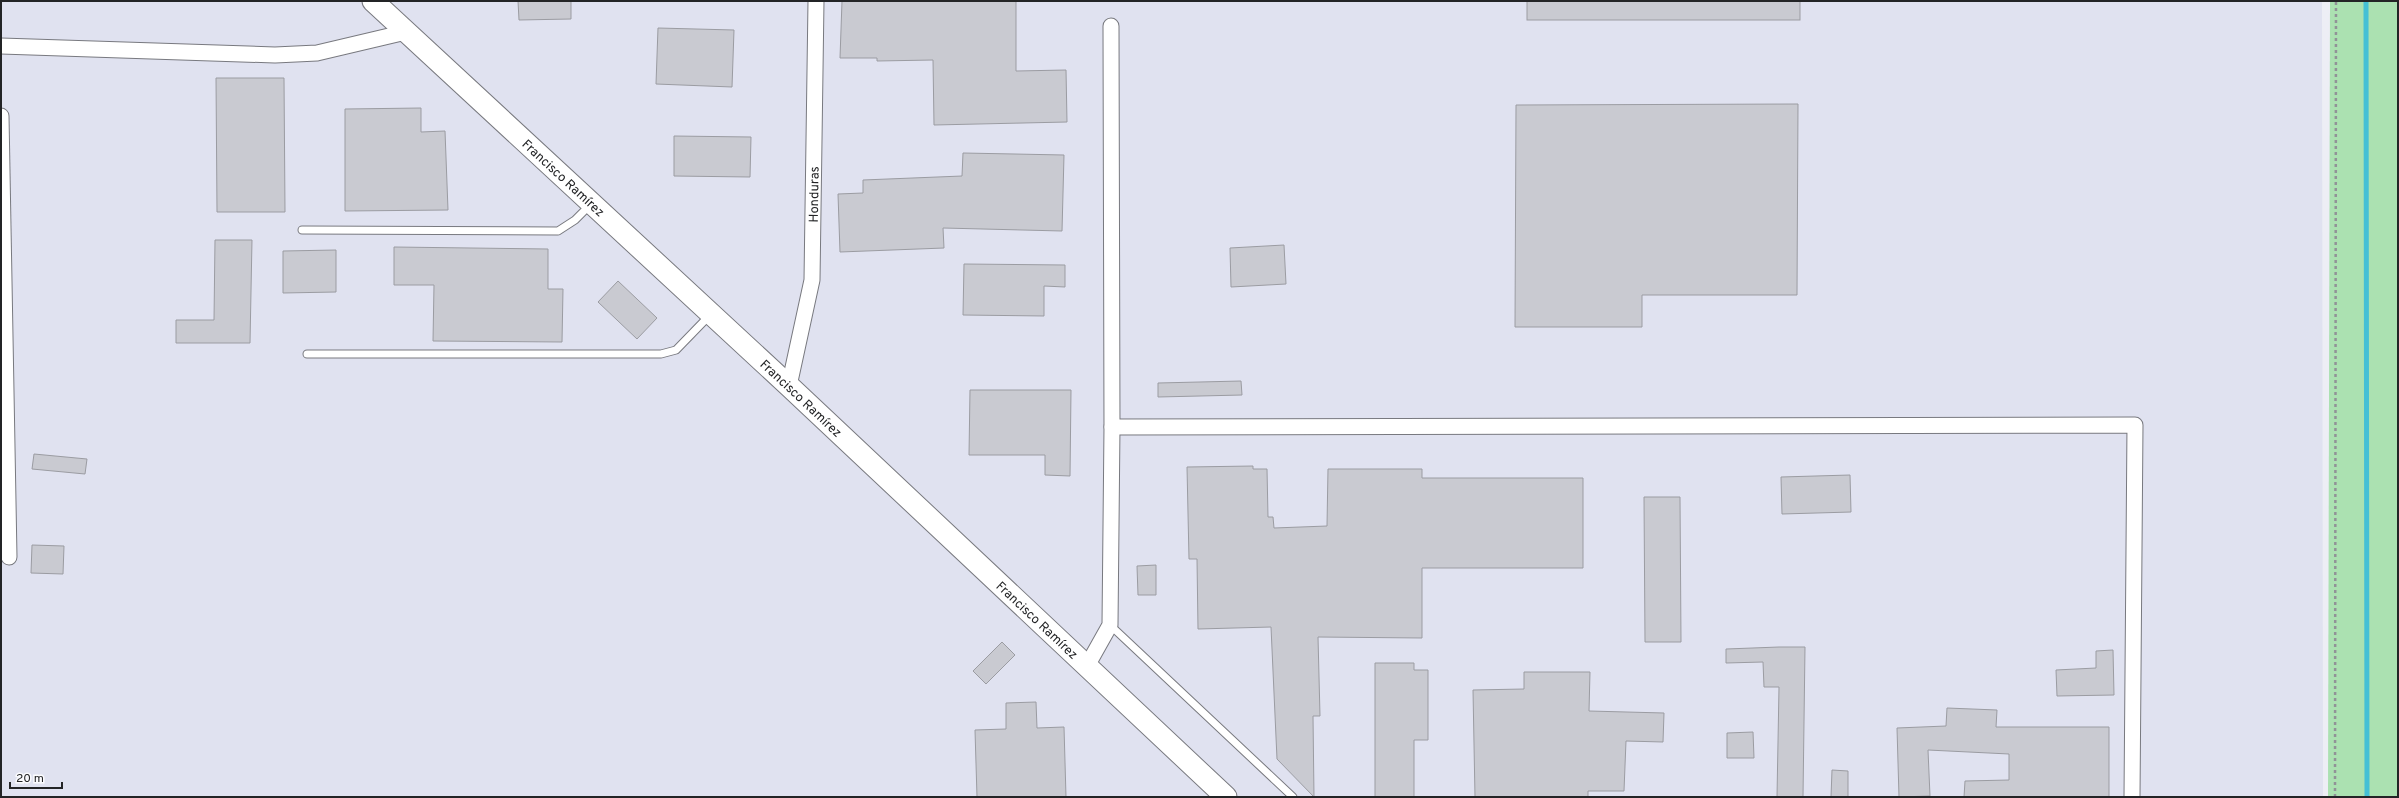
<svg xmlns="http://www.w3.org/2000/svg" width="2399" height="798" viewBox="0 0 2399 798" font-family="Overpass,sans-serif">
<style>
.built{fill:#e0e2f0}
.green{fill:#abe1b1}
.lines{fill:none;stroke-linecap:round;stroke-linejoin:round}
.stream{stroke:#45c0d5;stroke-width:5}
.building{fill:#c9cad1;stroke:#9b9ca2}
.lane-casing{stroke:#78797f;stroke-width:9}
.street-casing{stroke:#78797f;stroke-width:17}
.secondary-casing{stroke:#78797f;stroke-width:23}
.path{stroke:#919297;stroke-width:2.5;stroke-dasharray:3 3;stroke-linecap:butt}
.lane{stroke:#fff;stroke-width:7}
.street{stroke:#fff;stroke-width:15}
.secondary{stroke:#fff;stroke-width:21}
.labels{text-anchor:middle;stroke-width:3;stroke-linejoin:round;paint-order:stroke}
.street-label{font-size:13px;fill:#232426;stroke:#fbfbfe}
</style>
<rect width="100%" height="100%" fill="#edeef5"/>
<path class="built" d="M1,1H2322L2323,797H1Z"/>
<path class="green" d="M2330,1H2398V797H2328Z"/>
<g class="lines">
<path class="stream" d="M2366,1L2367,797"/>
</g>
<g class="building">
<path d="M518,1H571V19L519,20Z"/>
<path d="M842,1H1016V71L1066,70L1067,122L934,125L933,60L877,61V58H840Z"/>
<rect x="1527" y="1" width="273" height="19"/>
<path d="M658,28L734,30L732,87L656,84Z"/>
<path d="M216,78H284L285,212H217Z"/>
<path d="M1798,104L1797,295H1642V327H1515L1516,105Z"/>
<path d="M421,108V132L445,131L448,210L345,211V109Z"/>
<path d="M674,136L751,137L750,177L674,176Z"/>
<path d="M963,153L1064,155L1062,231L943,228L944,248L840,252L838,194L863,193V180L962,176Z"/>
<path d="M215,240H252L250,343H176V320H214Z"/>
<path d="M1284,245L1286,284L1231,287L1230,248Z"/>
<path d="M394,247L548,249V289H563L562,342L433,341L434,285H394Z"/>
<path d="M336,250V292L283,293V251Z"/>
<path d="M964,264L1065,265V287L1044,286V316L963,315Z"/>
<path d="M618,281L657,318L637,339L598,302Z"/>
<path d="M1241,381L1242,395L1158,397V383Z"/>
<path d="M970,390H1071L1070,476L1045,475V455H969Z"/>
<path d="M34,454L87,459L85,474L32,469Z"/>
<path d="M1253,466V469H1267L1268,517H1273L1274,528L1327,526L1328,469H1422V478H1583V568H1422V638L1318,637L1320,716H1313L1314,797L1277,759L1271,627L1198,629L1197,559H1189L1187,467Z"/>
<path d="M1850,475L1851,512L1782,514L1781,477Z"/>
<path d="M1644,497H1680L1681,642H1645Z"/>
<path d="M32,545L64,546L63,574L31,573Z"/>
<path d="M1156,565V595H1138L1137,566Z"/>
<path d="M1002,642L1015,655L986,684L973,671Z"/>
<path d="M1779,647H1805L1803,797H1777L1779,687H1764L1763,662L1726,663V649Z"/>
<path d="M2113,650L2114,695L2057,696L2056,670L2096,668V651Z"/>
<path d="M1375,663H1414V670H1428V740H1414V797H1375Z"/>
<path d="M1524,672H1590L1589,711L1664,713L1663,742L1626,741L1624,791H1588V797H1475L1473,690L1524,689Z"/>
<path d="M1036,702L1037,728L1064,727L1066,797H977L975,730L1006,729V703Z"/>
<path d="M1947,708L1997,710L1996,727H2109V797H1964L1965,781L2009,780V754L1928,750L1930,796L1899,797L1897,728L1946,726Z"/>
<path d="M1753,732L1754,758H1727V733Z"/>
<path d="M1832,770L1848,771V797H1831Z"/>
</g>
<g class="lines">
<g class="lane-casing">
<g id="lane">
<path d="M302,230L558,231L575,220L590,205"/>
<path d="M307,354H661L676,350L710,315"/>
<path d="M1110,625L1293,797"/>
</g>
</g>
<g class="street-casing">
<g id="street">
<path d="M1,46L275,55L317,53L406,32"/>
<path d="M1,116L9,557"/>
<path id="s1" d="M789,386L812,280L816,1"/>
<path d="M1112,427L2135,425L2132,797"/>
<path d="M1087,666L1110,625L1112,427L1111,26"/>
</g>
</g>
<g class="secondary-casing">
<g id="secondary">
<path id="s2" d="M373,1L789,386L1226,797"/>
</g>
</g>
<path class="path" d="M2335,797L2336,1"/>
<use href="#lane" class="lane"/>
<use href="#street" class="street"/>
<use href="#secondary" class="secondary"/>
</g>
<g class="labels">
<g class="street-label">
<text dy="5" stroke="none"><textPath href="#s2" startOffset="260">Francisco Ramírez</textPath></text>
<text dy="5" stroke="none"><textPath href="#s1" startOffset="194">Honduras</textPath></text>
<text dy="5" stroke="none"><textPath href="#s2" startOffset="584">Francisco Ramírez</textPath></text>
<text dy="5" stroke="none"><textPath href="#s2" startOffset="908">Francisco Ramírez</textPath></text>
</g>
</g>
<rect width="2399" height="798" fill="none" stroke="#232426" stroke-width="4"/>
<path d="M10 782v6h52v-6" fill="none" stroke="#232426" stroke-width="2"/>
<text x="16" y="782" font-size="12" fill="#232426" stroke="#fbfbfe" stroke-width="3" paint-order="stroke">20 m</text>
</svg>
